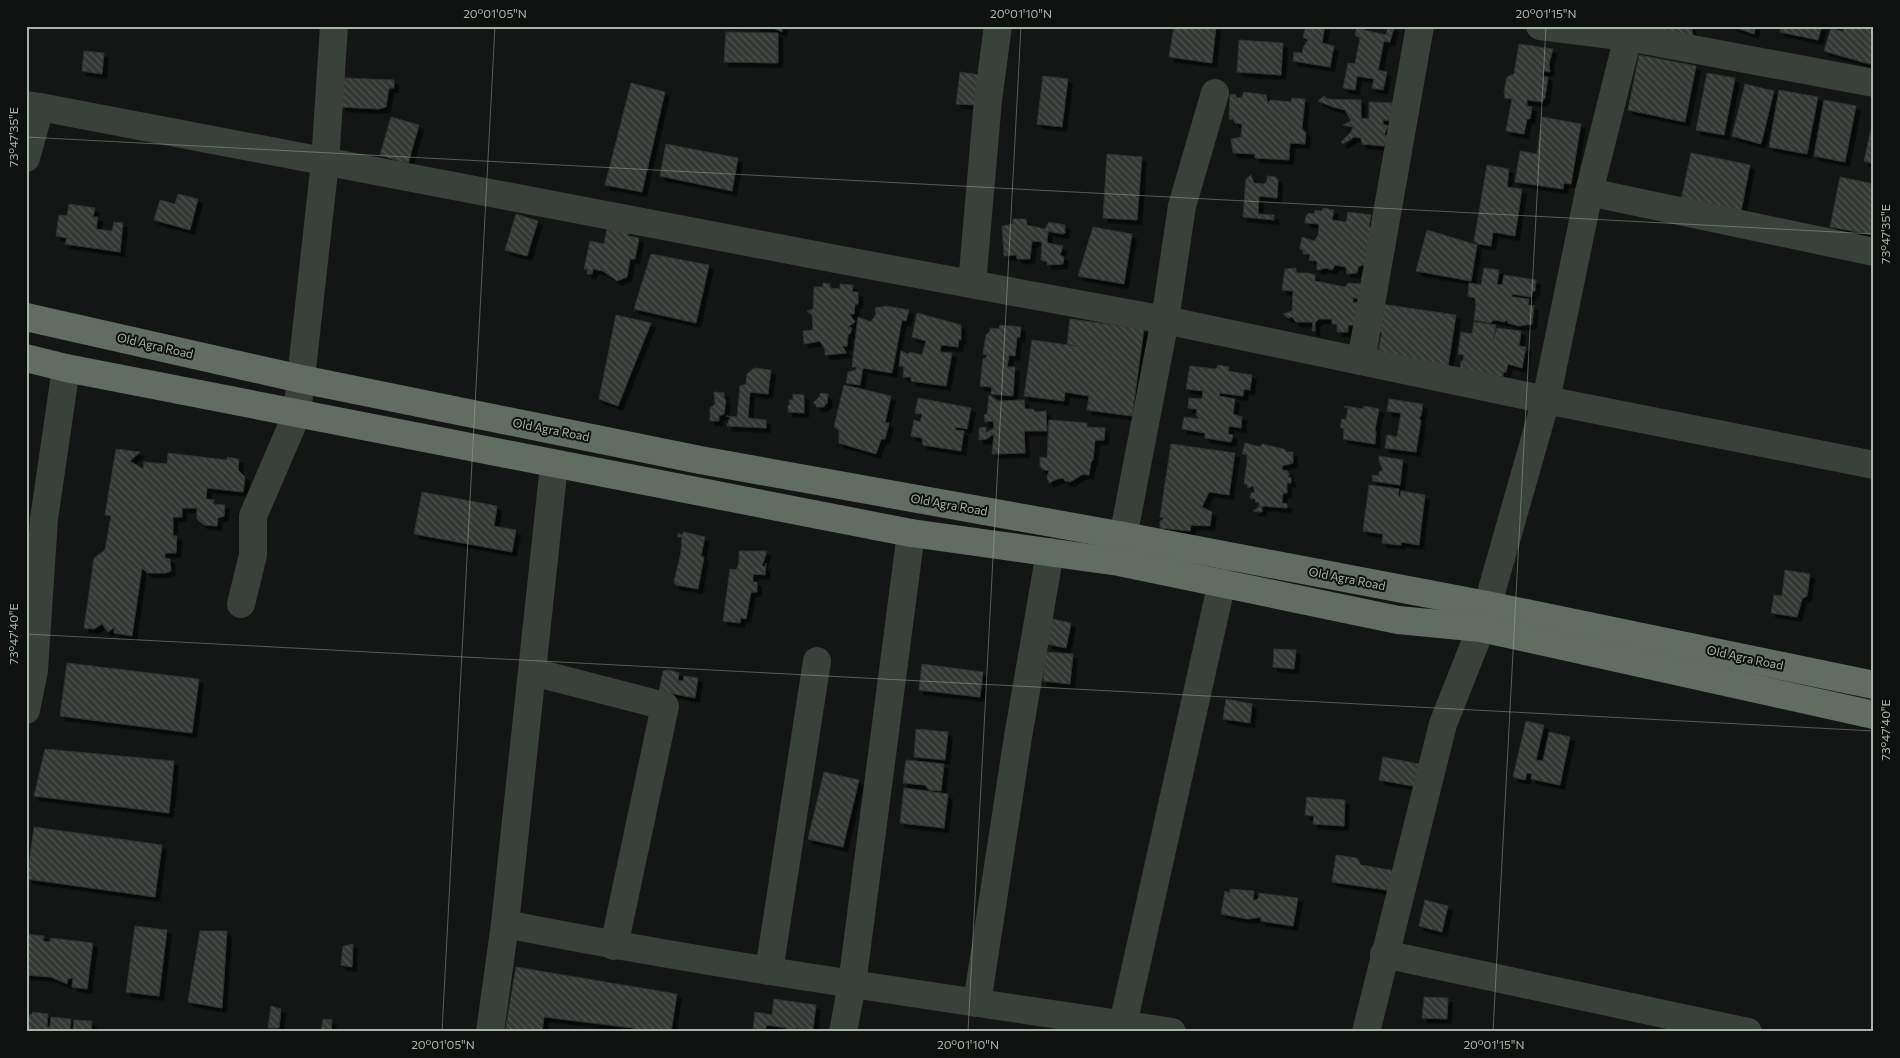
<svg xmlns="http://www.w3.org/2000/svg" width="1900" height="1058" viewBox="0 0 1900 1058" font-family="Commissioner,sans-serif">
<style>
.building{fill:url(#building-back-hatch);stroke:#2e3230;filter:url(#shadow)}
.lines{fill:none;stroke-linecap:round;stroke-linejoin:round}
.minor{stroke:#3a403a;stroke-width:28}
.highway{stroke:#616c62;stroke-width:28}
.ticks{fill:none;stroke:#a6b6a6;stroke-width:1;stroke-opacity:0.45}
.labels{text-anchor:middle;stroke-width:4;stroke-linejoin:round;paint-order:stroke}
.street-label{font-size:12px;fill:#a6b6a6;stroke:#0f1110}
.neatline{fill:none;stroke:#a6b6a6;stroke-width:2}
.ticks-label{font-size:12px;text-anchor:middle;fill:#a6b6a6}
</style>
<defs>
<pattern id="building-back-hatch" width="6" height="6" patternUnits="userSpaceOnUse" patternTransform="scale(1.25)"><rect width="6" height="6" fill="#343835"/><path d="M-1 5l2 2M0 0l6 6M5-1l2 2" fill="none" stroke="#4e534f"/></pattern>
<filter id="shadow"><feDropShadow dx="4.5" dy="4.5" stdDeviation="0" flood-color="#0009"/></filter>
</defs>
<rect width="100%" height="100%" fill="#141615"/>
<g class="building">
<path d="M755,26H783L782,32L773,28Z"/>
<path d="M1174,26H1216L1212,63L1169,57Z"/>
<path d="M1325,26L1322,43L1334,46L1330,67L1293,61L1294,52L1302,53L1303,48L1308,40L1303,37L1306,26Z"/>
<path d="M1357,26H1365L1364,30L1386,35L1388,26L1394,27L1390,42L1384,41L1378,70L1387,72L1383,90L1372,88L1374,79L1357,76L1355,90L1343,88L1348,63L1355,64L1360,38L1355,35Z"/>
<path d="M1652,26H1691L1693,35L1688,38L1652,32Z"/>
<path d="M1731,26H1756L1754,34Z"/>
<path d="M1781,26H1822L1818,40L1780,32Z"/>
<path d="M1845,26H1874V62L1869,64L1824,51L1831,28L1843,32Z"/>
<path d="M726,32L778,33V63L724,62Z"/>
<path d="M1239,40L1283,43L1281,75L1237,72Z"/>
<path d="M1519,44L1553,49L1549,64L1550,72L1544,71L1543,76L1548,77L1545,98L1542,102L1527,100V106L1532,107L1530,119H1527L1524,134L1506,131L1512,99L1505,98L1504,92L1507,77L1514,74Z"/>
<path d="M84,51L104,53L102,74L82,71Z"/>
<path d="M1639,55L1696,66L1685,122L1628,110Z"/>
<path d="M960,72L980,75L977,105L956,104Z"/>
<path d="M1707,73L1735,78L1724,135L1696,130Z"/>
<path d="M1043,76L1068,79L1062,127L1037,124Z"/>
<path d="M346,78L394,80V88H389L386,107L379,109L341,107L343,79Z"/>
<path d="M631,83L665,92L642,192L605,185Z"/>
<path d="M1745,84L1774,91L1761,144L1732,136Z"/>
<path d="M1779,90L1818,97L1807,154L1769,147Z"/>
<path d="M1244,92L1266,95L1268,104L1270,100L1291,102L1292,98L1305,99L1302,128L1306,133L1305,144L1290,143L1289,160L1255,158V154L1233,153L1231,139L1241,137L1242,124L1235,123L1234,120L1229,119L1230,95L1235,94L1237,98L1242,97Z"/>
<path d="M1324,96L1327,99L1361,100V118L1369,119V102L1401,103V121L1383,120V124L1388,126L1384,135L1390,136L1384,146L1362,144L1361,138L1354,137L1343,144L1341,142L1351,132L1353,127L1343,125L1351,121L1345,110L1333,107L1318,101Z"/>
<path d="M1824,100L1856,106L1845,162L1814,156Z"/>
<path d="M1874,115V164L1864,161Z"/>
<path d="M391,117L419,125L408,164L380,155Z"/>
<path d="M1542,117L1581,124L1571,184L1564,183L1563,189L1515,182L1520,151L1537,154Z"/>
<path d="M666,144L738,158L732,191L660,176Z"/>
<path d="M1691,153L1750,165L1741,212L1681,200Z"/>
<path d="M1107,154L1142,157L1137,220L1103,218Z"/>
<path d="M1487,165L1509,169L1507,187L1522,189L1515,236L1493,232L1491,246L1478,244L1474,241Z"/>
<path d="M1251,175L1254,183L1264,184L1267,181V176L1276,177L1278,180L1277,198L1259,196L1258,214L1274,215V220L1243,217L1246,179Z"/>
<path d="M1840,177L1874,184V235L1830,227Z"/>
<path d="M178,194L198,199L190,230L154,220L160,200L175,204Z"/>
<path d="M69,204L95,208L93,217H98L96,229L112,231L114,222L123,223L120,252L65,244L67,238L56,236L59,215L67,216Z"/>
<path d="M1323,208L1334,210L1332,220L1346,222L1348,212L1371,215L1369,227L1381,229L1365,264L1358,267L1357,273L1347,274L1346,267L1335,265L1332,270L1326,268L1317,270V261L1309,260L1310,254H1303V250L1300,249L1302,237L1314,241L1318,236L1319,224L1305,223L1306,216L1309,213L1314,214L1315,210L1322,211Z"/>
<path d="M516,214L538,221L527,256L505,250Z"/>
<path d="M1013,219H1026L1027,225L1045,229L1049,222L1065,225V233L1062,234L1048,231L1047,243L1063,246L1060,255L1064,257L1063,264L1047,265V262L1041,260L1042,242L1032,241L1030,259H1017L1016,255L1004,256L1002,226L1012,224Z"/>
<path d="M1093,227L1132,234L1124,284L1078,276Z"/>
<path d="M607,228L629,232L628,236L639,238L635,259H630L627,277L617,281L603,271L593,269L592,274H587L588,269H584L590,241L604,244Z"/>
<path d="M1427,230L1477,245L1471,281L1416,271Z"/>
<path d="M651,254L709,265L696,323L634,309Z"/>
<path d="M1296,268V273H1308L1315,275V281L1345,287L1348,283L1362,284L1365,302L1353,297V303L1357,302L1362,325H1348V332H1337V324H1332V319H1319L1315,323V331H1312L1313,322H1296L1292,317L1288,318L1283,314L1292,311L1293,291L1282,290L1285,269Z"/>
<path d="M1484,268L1499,270L1497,284L1502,285L1504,275L1536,280L1535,289L1536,290L1532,292L1531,297L1512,294V297L1529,299L1528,305L1534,306L1532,324L1519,326L1508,323L1507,320L1504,322L1494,320L1490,323L1474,320L1476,305L1475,298L1468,296L1469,283L1481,285Z"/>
<path d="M823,283L830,284V288L840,289V284L853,285L852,292H858V304H855L854,314H849L855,322L848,327L852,328L850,334H848L847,346H842L847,353L825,355V350L820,341L804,344L803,331L813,330L812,315L807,311L813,309L814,287H823Z"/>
<path d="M1374,303L1456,315L1447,373L1376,360L1382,333L1378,330Z"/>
<path d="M886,306L909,310L906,321L902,320L892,373L863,368L860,385L846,383L848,372L856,370V367H852L858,317L871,322L876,314L875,308Z"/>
<path d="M917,313L961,325V340L959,339L958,347L941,345L940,352L952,353L946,386L911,381V377H903L904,366H899L901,351L908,354L910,352L922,355L926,341L912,337Z"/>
<path d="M616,315L651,323L618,406L599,399Z"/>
<path d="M1070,319L1144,329L1132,416L1087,410L1089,396L1065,392L1064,401L1024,396L1032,340L1076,346L1067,344Z"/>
<path d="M1474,322L1496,325L1493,340L1497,328L1521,331L1519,346L1526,347L1522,368L1508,364L1506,372H1503V377L1460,369L1461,361H1463L1464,355L1458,354L1461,332L1472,334Z"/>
<path d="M1000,325L1021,327L1020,337H1017L1015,356L1009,355L1007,367H1015L1013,396L991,394L992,387L980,386L983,359L986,358L987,355L983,354L986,335L990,331V328L999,329Z"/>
<path d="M1218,365L1229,367L1228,371L1252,375L1250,390L1244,389L1243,396L1220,393L1219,396L1235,399L1233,414L1242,417L1241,428L1229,426L1228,434L1233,435L1231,442L1205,438V433L1182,429L1184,417L1200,419L1196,415L1197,409L1188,408L1189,398L1202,399L1203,391L1186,389L1190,366L1216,369Z"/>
<path d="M754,368L771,370L768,394L750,392L748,418L766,420V428L727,426L730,417L726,416L737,417L740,386L746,384L747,374Z"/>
<path d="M844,385L891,396L885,423H889L885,439H881L876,454L839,443V430L834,427Z"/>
<path d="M714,392L724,393V398L726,400L724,414L719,416V421H710V408L715,404Z"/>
<path d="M820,393L828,394L827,404H825L824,407H816V404L813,403L820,396Z"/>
<path d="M793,394L804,395V413L788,412V406L790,404L789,400H793Z"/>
<path d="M989,395L998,401L1024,400L1025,409H1033L1035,412L1046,411L1047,431H1024L1025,453L992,454L994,433L987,439L979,440V428L986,427V433L994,428L993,421L985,422L984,415L987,414Z"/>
<path d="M918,398L971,408L967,429L956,427L955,430L964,431L961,451L923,445L922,438L911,436L914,420L920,422L922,414L915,413Z"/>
<path d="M1389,399L1423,404L1421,416L1419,418L1421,420L1416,452L1385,448L1387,435L1397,437L1401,413L1387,411Z"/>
<path d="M1345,406L1363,409L1364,406L1379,409L1375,430L1376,432L1375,444L1343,439L1344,429L1340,427L1342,419L1346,420L1348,408L1344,407Z"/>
<path d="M1049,420L1087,423V427L1105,428L1104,440H1095L1093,460L1091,462L1089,475L1083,474L1070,482L1065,481L1063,478L1057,479L1049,483L1047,477L1049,471L1042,469L1040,466V457L1047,458Z"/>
<path d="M1245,443L1261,447L1262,444L1284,449L1286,452H1293V463L1282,466V470L1288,471L1289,474L1288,478L1291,477V483H1287V493H1283L1282,503L1287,504V508L1262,506V512L1253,511L1259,507V502L1256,503L1255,499L1250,498L1251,493L1255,492L1253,486L1248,488L1247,484H1244L1247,462V455L1242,454Z"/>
<path d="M1171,444L1235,453L1229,495L1209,492L1202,507L1212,512L1210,526L1191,525L1190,531L1160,528V521L1164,518L1160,517Z"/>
<path d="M116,449L140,452L130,461L143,469L144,462L167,464L168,453L227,460V457L239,459L238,470L245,477L243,492L207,488L206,499L214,500L213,504L225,505L224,516L218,518L217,526L204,525L197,519V508H182V517H173V536H177L176,553H165V558L170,559L171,571L166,573H147L142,568L132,636L114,633L115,627L108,632L102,624L94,629L84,628L94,558L105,550L111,516L105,515Z"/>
<path d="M1379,456L1403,460L1400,485L1373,481L1372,475L1379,476V472L1383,470L1379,461Z"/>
<path d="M1369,485L1399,489L1398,496L1400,497L1401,491L1425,495L1419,545L1401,542V545L1382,543L1383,534L1363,531Z"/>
<path d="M422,492L497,506L494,526L516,530L512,552L414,534Z"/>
<path d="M684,532L705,537L701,556L704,557L698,589L676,585L674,582L681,552L682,537H678V533L682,535Z"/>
<path d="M739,551H767L762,566L765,567L766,563L765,575L753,574V582H757V592H751L746,619L741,618L740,623L723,621L730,569L736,570L739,563Z"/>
<path d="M1785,570L1810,574L1807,596L1802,599L1797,617L1771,613L1774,595L1782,596Z"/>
<path d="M1052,619L1071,623L1066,648L1047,644Z"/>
<path d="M1274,649L1296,650L1294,669L1273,667Z"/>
<path d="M1045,652L1073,654L1070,684L1043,681Z"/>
<path d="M67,663L199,679L192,733L60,716Z"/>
<path d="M922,664L983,672L980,697L919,690Z"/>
<path d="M669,670L679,673L678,680L683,681L684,676L698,678L695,698L659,691L663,671Z"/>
<path d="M1226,699L1252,704L1250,723L1223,719Z"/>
<path d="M1526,721L1544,725L1536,760L1543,761L1549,732L1570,737L1560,785L1531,779L1532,774L1527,773L1525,780L1513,777Z"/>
<path d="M916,729L948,732L945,760L914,757Z"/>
<path d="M45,749L174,761L169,813L34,796Z"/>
<path d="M1383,757L1424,765L1419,787L1379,780Z"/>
<path d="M906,760L944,764L941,791L929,790L925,785L903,783Z"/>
<path d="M824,772L859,780L843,847L808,839Z"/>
<path d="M904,788L948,794L944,828L900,823Z"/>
<path d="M1307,797L1345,800L1344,826L1313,824L1314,816L1305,815Z"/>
<path d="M34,827L162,845L155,897L27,879Z"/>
<path d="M1336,855L1357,858L1361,865L1396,871L1393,891L1332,882Z"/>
<path d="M1230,889L1254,891L1253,901L1258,899L1259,893L1298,898L1293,926L1261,921V917L1248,919L1221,914L1225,891L1230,893Z"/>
<path d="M1425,900L1448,906L1442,932L1419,926Z"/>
<path d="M135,926L167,930L159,996L126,992Z"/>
<path d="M200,931H227L222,1008L188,1002Z"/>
<path d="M26,934L44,936L43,941L50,942L51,938L93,943L87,989L72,987L73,978L68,979L67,984L51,977L26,975Z"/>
<path d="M353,944L352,967L341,965L343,946Z"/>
<path d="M516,967L677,994L671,1032H633V1028L544,1017L542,1032H505Z"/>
<path d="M1424,997L1448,998L1447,1019L1422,1018Z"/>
<path d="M774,999L816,1005L813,1030L795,1028V1032H787V1028L767,1025L765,1030L753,1029L755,1012L772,1015Z"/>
<path d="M271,1006L281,1009L279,1028H268Z"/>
<path d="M33,1012L48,1014L47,1027H50L51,1017L71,1019L70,1031L73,1030L74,1020L92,1021L91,1032H27L26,1016L31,1015Z"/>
<path d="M323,1019L332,1020L331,1032H321Z"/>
</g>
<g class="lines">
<g class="minor">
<path d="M1540,26L1628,37L1630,26"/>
<path d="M26,105L40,107L26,158"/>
<path d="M40,107L836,259L1165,320L1546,400L1874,465"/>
<path d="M1589,192L1874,252"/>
<path d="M972,284L988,100L998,26"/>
<path d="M1361,361L1420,26"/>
<path d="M1119,558L1165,320L1182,206L1215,93"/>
<path d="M241,604L253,555V516L297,414L325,162L334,26"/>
<path d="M533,672L665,706L614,946"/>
<path d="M26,710L34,670L44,519L66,368"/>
<path d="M505,924C726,968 949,998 1172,1032"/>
<path d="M1384,954L1748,1032"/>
<path d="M769,971L817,661"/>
<path d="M977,1003L1018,737L1050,552"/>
<path d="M1123,1024L1222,582"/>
<path d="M490,1032L505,924L554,465"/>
<path d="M843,1032L852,984L911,533"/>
<path d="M1366,1032L1443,724L1481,628L1546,400L1589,192L1628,37L1874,83"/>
</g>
<g class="highway">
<path d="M26,317L301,379L700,460L1124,536L1487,605L1874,685"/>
<path d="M26,358L66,368L911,533L1119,562L1398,620L1481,628L1874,715"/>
</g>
</g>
<path class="ticks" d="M26,137L1874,234M26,634L1874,731M442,1032L495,26M968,1032L1021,26M1493,1032L1546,26"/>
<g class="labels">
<g class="street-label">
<text transform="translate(155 346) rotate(13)" y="4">Old Agra Road</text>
<text transform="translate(551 430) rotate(11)" y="4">Old Agra Road</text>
<text transform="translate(949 505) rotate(10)" y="4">Old Agra Road</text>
<text transform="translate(1347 579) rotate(11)" y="4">Old Agra Road</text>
<text transform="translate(1745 658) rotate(12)" y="4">Old Agra Road</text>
</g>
</g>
<rect width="1900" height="1058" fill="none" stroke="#0f1110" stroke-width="55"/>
<rect x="28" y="28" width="1844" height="1002" class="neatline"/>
<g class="ticks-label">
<text x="495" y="18">20°01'05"N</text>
<text x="1021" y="18">20°01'10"N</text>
<text x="1546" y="18">20°01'15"N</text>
<text transform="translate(14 137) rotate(-90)" y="4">73°47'35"E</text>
<text transform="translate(1886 234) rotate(-90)" y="4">73°47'35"E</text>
<text transform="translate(14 634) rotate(-90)" y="4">73°47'40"E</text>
<text transform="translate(1886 730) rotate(-90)" y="4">73°47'40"E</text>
<text x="443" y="1049">20°01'05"N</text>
<text x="968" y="1049">20°01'10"N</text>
<text x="1494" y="1049">20°01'15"N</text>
</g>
</svg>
